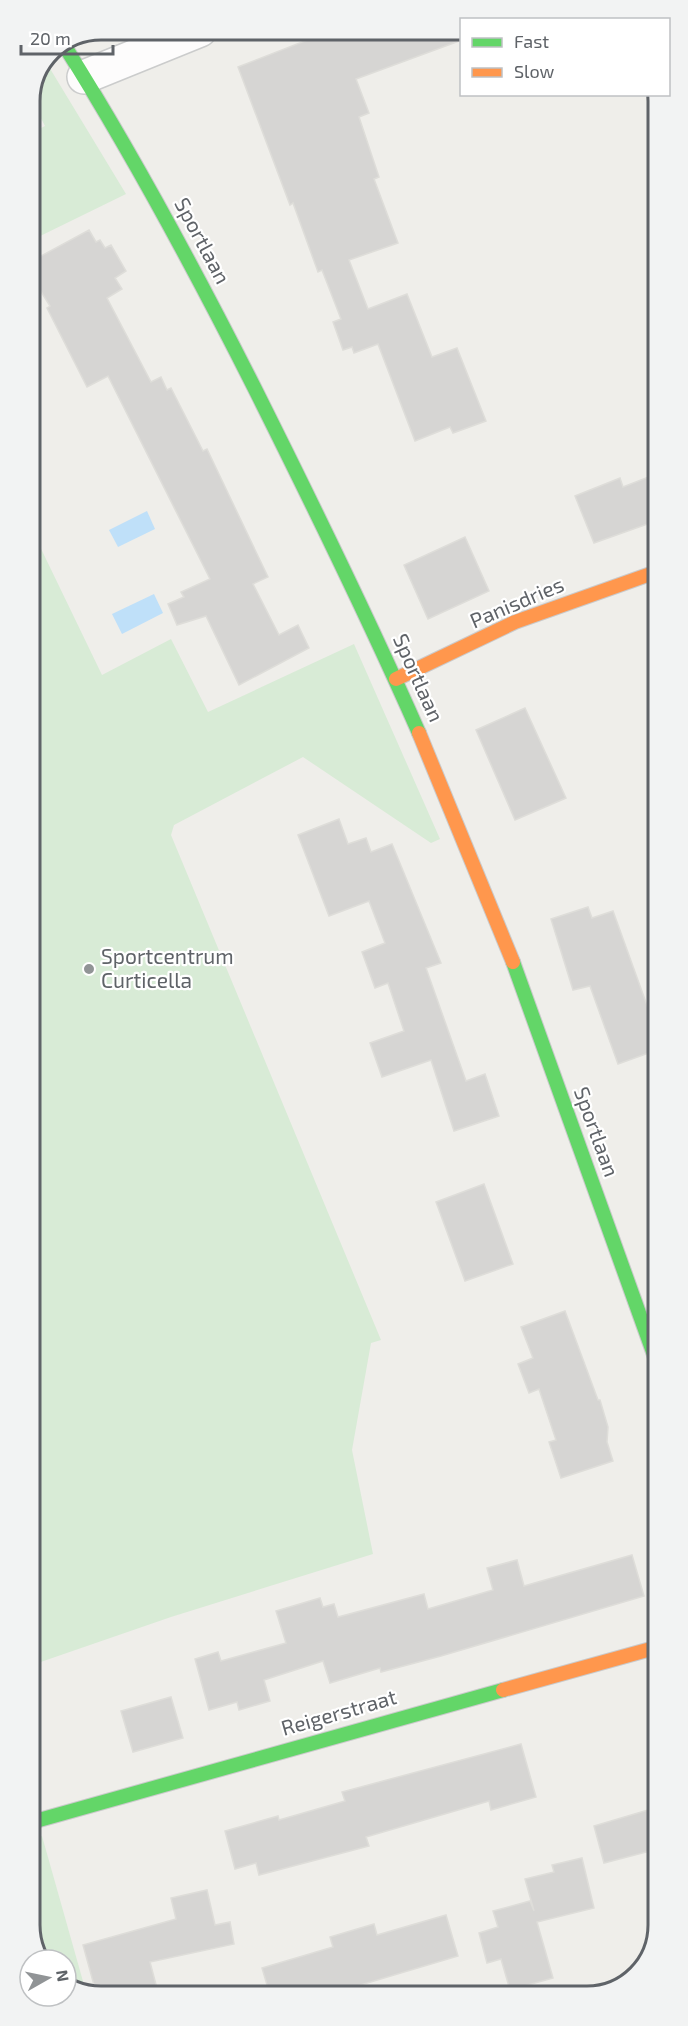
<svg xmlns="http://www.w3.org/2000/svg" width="688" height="2026" viewBox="0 0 688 2026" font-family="'Exo 2',sans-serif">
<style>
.green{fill:#d8ebd6}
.water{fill:#bfe0f9}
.building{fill:#d6d5d3;stroke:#deddd9;stroke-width:1.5}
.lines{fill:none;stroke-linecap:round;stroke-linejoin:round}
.street-casing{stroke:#cbcccc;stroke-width:36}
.fast-casing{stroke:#cacacb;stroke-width:16}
.slow-casing{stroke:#cacacb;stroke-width:16}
.street{stroke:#fdfcfc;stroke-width:33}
.fast{stroke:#63d668;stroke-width:14}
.slow{stroke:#ff974d;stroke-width:14}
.poi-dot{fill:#919496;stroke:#fff;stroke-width:2}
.labels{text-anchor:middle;stroke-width:4.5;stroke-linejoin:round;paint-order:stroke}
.street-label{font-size:21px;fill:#5f6368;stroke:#fff}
.poi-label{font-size:21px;fill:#5f6368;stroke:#fff;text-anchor:start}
.rim{fill:none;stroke:#5f6368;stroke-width:3}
</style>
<rect width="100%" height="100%" fill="#efeeea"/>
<g class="green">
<path d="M46,62L126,194L30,241V134L45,126L30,97Z"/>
<path d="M31,528L102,675L171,639L208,712L354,644L440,839L431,843L303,757L174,825L171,835L381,1340L371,1343L352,1450L373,1554L171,1617L32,1665Z"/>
<path d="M42,1836L86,1992L66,1983V1960H43L32,1943V1840Z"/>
</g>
<g class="water">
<path d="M147,511L155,529L118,547L109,530Z"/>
<path d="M154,594L163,613L122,634L112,614Z"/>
</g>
<g class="building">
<path d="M333,30H462V40L356,79L369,113L359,117L379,177L374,179L398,243L349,260L368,309L407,294L432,357L457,348L486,421L453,433L450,427L415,441L378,344L354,353L352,347L343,350L333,322L341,319L322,270L318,272L293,203L290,205L238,67Z"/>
<path d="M89,230L96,242L100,240L105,248L111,245L126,271L115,278L122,289L107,298L151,382L161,377L167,390L171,388L203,451L207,449L268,577L253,584L279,635L298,625L309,648L239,685L206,616L177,625L168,604L184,597L181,592L210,579L108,376L87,387L47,308L50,306L30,274V262Z"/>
<path d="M656,474V521L594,543L575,496L620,478L623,487Z"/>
<path d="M465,537L489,591L428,619L404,565Z"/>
<path d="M525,708L566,798L515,820L476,730Z"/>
<path d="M339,819L348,844L366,838L371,852L392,844L441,963L426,968L466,1081L485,1074L499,1116L454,1131L431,1060L382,1077L370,1043L404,1031L388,983L375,988L362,952L385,943L369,901L329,916L298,835Z"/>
<path d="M588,907L592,918L613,911L657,1033V1050L618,1064L590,986L573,990L551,919Z"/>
<path d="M484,1184L513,1264L465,1281L436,1202Z"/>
<path d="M565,1311L598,1400H600L608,1427L607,1442L613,1461L561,1478L549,1442L556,1440L539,1389L529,1393L518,1364L533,1358L521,1327Z"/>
<path d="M632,1555L644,1596L441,1656L381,1672L380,1668L330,1683L323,1661L264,1680L270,1701L239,1710L237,1702L209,1710L195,1659L218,1652L221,1661L286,1643L276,1611L320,1598L323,1607L334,1604L338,1617L424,1594L428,1609L493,1590L487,1568L517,1560L524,1586Z"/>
<path d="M171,1697L183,1738L133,1752L121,1711Z"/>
<path d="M521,1744L536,1797L491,1810L489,1801L366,1837L369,1846L259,1875L256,1863L235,1869L225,1831L278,1816L279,1820L345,1801L342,1792Z"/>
<path d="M658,1807V1849L604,1863L594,1826Z"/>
<path d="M582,1858L594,1908L537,1922L553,1978L510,1990L501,1959L487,1963L479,1933L498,1927L493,1911L530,1901L534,1911L525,1879L554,1872L552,1865Z"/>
<path d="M207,1890L215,1925L230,1922L234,1944L150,1962L159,1996H97L83,1945L176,1919L171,1898Z"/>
<path d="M446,1915L458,1956L327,1995H270L262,1968L333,1947L330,1937L374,1924L377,1935Z"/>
</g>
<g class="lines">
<g class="street-casing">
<path id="street" d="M84,77L200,30"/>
</g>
<g class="fast-casing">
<g id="fast">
<path d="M64,45C134,156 196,272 255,389C312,503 368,617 419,733"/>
<path d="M513,962L657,1363"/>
<path d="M32,1822L503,1690"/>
</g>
</g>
<g class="slow-casing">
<g id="slow">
<path d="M396,679L515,622L656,572"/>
<path d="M419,733L513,962"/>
<path d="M503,1690L658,1647"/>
</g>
</g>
<use href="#street" class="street"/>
<use href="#fast" class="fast"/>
<use href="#slow" class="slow"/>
</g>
<circle class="poi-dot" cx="89" cy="969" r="6"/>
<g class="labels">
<g class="street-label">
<text transform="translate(202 241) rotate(62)" y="7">Sportlaan</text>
<text transform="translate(517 603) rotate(-23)" y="7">Panisdries</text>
<text transform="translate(418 678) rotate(66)" y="7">Sportlaan</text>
<text transform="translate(596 1132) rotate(70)" y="7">Sportlaan</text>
<text transform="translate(339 1713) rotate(-16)" y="7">Reigerstraat</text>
</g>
<g class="poi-label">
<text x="101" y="964">Sportcentrum<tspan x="101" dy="24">Curticella</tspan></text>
</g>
</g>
<path d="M0 0H688V2026H0ZM101 40H587A61 61 0 0 1 648 101V1925A61 61 0 0 1 587 1986H101A61 61 0 0 1 40 1925V101A61 61 0 0 1 101 40Z" fill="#f2f3f3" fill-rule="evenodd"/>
<path class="rim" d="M101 40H587A61 61 0 0 1 648 101V1925A61 61 0 0 1 587 1986H101A61 61 0 0 1 40 1925V101A61 61 0 0 1 101 40Z"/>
<rect x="460" y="18" width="210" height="78" fill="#ffffff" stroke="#bfc1c3" stroke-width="1.5"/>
<rect x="472" y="38" width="30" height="9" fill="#63d668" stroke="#bfc1c3" stroke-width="1.5"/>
<text x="514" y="48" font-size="18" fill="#5f6368">Fast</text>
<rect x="472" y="68" width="30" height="9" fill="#ff974d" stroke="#bfc1c3" stroke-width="1.5"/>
<text x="514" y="78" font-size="18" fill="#5f6368">Slow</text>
<g transform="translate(48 1978) rotate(81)"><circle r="28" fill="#ffffff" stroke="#bfc1c3" stroke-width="1.5"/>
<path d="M0-4.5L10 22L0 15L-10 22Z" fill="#919496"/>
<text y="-9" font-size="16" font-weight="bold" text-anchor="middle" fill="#5f6368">N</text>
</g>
<path d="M21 45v9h92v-9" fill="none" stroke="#5f6368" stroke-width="3"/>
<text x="30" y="45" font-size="18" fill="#5f6368" stroke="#ffffff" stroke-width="4.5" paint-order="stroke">20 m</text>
</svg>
